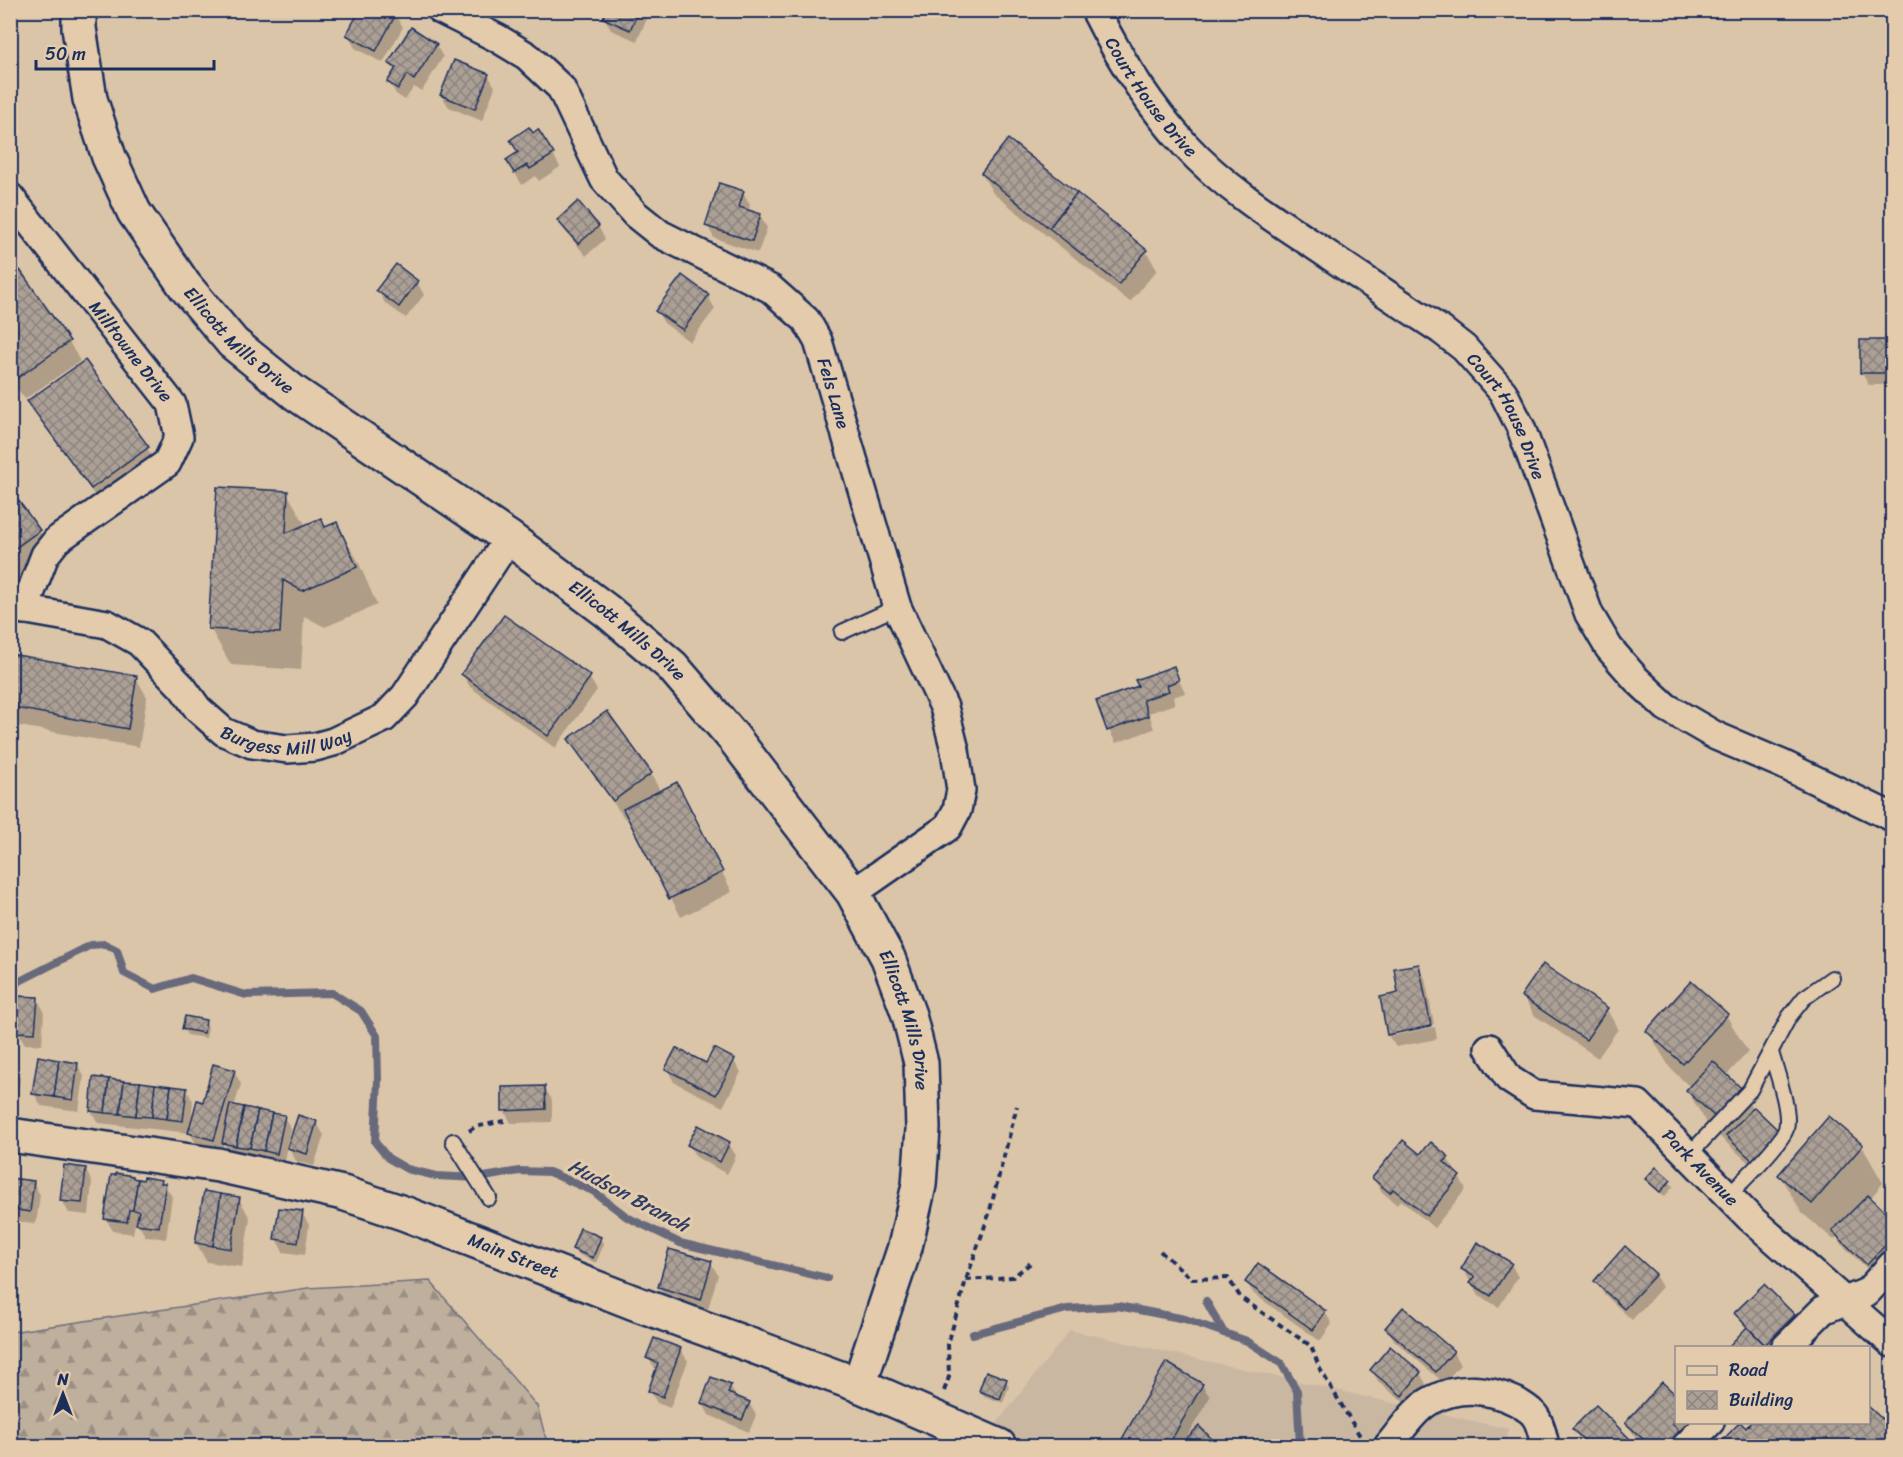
<svg xmlns="http://www.w3.org/2000/svg" width="1903" height="1457" viewBox="0 0 1903 1457" font-family="Sriracha,sans-serif">
<style>
.built{fill:#c9b7a2}
.forest{fill:url(#forest-firs);stroke:#6d6f7e;stroke-width:1.5}
.shadow{fill:#0003}
.lines{fill:none;stroke-linecap:round;stroke-linejoin:round}
.stream{stroke:#676a7c;stroke-width:8}
.building{fill:url(#building-cross-hatch);stroke:#1b2f5e;stroke-width:1.5}
.service-casing{stroke:#1b2f5e;stroke-width:18}
.minor-casing{stroke:#1b2f5e;stroke-width:32}
.secondary-casing{stroke:#1b2f5e;stroke-width:38}
.path{stroke:#1b2f5e;stroke-width:4;stroke-dasharray:6 4.5;stroke-linecap:butt}
.service{stroke:#e3cbac;stroke-width:14}
.minor{stroke:#e3cbac;stroke-width:27}
.secondary{stroke:#e3cbac;stroke-width:33}
.labels{text-anchor:middle;stroke-width:6;stroke-linejoin:round;paint-order:stroke}
.street-label{font-size:18px;fill:#1b2f5e;stroke:#e3cbac}
.water-label{font-size:20px;font-style:italic;fill:#2e3e66;stroke:#e3cbac}
</style>
<defs>
<pattern id="forest-firs" width="22" height="20" patternUnits="userSpaceOnUse" patternTransform="scale(1.5)"><rect width="22" height="20" fill="#bfaf9d"/><path d="M5 1l3.5 6h-7zM16 11l3.5 6h-7z" fill="#9a8f83"/></pattern>
<pattern id="building-cross-hatch" width="8" height="8" patternUnits="userSpaceOnUse" patternTransform="scale(1.5)"><rect width="8" height="8" fill="#aca096"/><path d="M0 0l8 8M0 8l8-8" fill="none" stroke="#8b837e"/></pattern>
</defs>
<rect width="100%" height="100%" fill="#dbc5a9"/>
<filter id="ink" filterUnits="userSpaceOnUse"><feTurbulence type="fractalNoise" baseFrequency=".0167" numOctaves="2"/><feDisplacementMap in="SourceGraphic" scale="12" xChannelSelector="R" yChannelSelector="G"/><feConvolveMatrix kernelMatrix="1 2 1 2 8 2 1 2 1" color-interpolation-filters="sRGB"/></filter>
<g filter="url(#ink)">
<path class="built" d="M1070,1330L1508,1429L1507,1446H979Z"/>
<path class="forest" d="M430,1281L537,1406L548,1446H11V1332L308,1288Z"/>
<g class="shadow">
<path d="M607,10H651L637,41L611,30L604,17Z"/>
<path d="M395,15L403,27L383,63L355,48L348,35Z"/>
<path d="M436,45L443,57L422,91L414,87L405,100L396,94L389,82L395,72L390,63Z"/>
<path d="M488,75L495,87L482,121L449,107L441,95Z"/>
<path d="M553,154L560,167L539,181L535,176L522,185L508,161Z"/>
<path d="M982,174L1146,251L1157,270L1130,302L993,193Z"/>
<path d="M743,193L750,205L748,211L760,215L767,228L758,253L714,238L707,225Z"/>
<path d="M558,220L598,226L605,239L586,256L566,232Z"/>
<path d="M10,263L17,274L20,272L69,342L80,361L25,399L10,379Z"/>
<path d="M417,282L424,295L406,318L385,303L378,290Z"/>
<path d="M708,296L715,309L690,342L664,323L657,311Z"/>
<path d="M1861,341H1892V385H1869L1861,372Z"/>
<path d="M29,401L147,448L158,467L103,507L40,420Z"/>
<path d="M10,492L39,531L54,557L10,588Z"/>
<path d="M287,493L306,526L326,528L336,524L358,561L377,605L325,627L304,616L301,670L231,665L210,628Z"/>
<path d="M13,656L136,678L147,697L139,747L14,725L10,718V667Z"/>
<path d="M1173,668L1185,693L1173,697L1175,704L1149,713L1154,729L1116,743L1109,730L1140,687Z"/>
<path d="M463,675L589,677L597,690L555,748L470,687Z"/>
<path d="M607,713L651,774L661,792L687,803L732,892L681,917L629,817L625,819L581,758L570,739Z"/>
<path d="M1418,965L1425,978L1434,1024L1391,1033V1036L1435,1027L1437,1039L1396,1047L1388,1035L1400,994Z"/>
<path d="M1523,996L1607,1010L1618,1029L1598,1058L1534,1015Z"/>
<path d="M37,998L44,1011L42,1045L25,1044L17,1031Z"/>
<path d="M1726,1015L1748,1052L1726,1076L1741,1090L1753,1110L1779,1133L1786,1146L1760,1173L1709,1127L1687,1090L1690,1087L1670,1068L1648,1031Z"/>
<path d="M205,1021L208,1027L206,1038L187,1035L184,1029Z"/>
<path d="M733,1060L741,1072L723,1107L674,1082L667,1069Z"/>
<path d="M77,1064L84,1076L79,1111L41,1106L34,1093Z"/>
<path d="M10,1065L13,1066L20,1078L16,1114L10,1113Z"/>
<path d="M234,1071L241,1084L234,1107L284,1117L291,1129L289,1140L291,1141L316,1122L324,1135L314,1166L296,1161L288,1146L284,1166L231,1155L224,1143L221,1152L197,1145L190,1133L98,1123L91,1110L186,1089L193,1101L191,1122H192L204,1103Z"/>
<path d="M545,1088L552,1100V1122L511,1123L504,1110Z"/>
<path d="M729,1144L736,1156L727,1174L696,1157L689,1145Z"/>
<path d="M1862,1146L1883,1183L1870,1199L1892,1220V1258L1875,1276L1841,1244L1837,1237L1834,1240L1802,1213L1780,1176Z"/>
<path d="M1447,1158L1455,1170L1453,1172L1459,1177L1466,1189L1434,1228L1401,1200L1397,1205L1381,1191L1373,1178Z"/>
<path d="M85,1169L92,1182L89,1215L69,1213L62,1201Z"/>
<path d="M1656,1169L1670,1181L1673,1187L1664,1197L1651,1185L1647,1179Z"/>
<path d="M10,1180L33,1182L40,1195L36,1224L10,1220Z"/>
<path d="M134,1180L161,1182L165,1185L172,1197L166,1239L145,1236L136,1219L133,1234L113,1231L106,1219Z"/>
<path d="M239,1199L250,1218L242,1267L207,1262L196,1243Z"/>
<path d="M302,1213L309,1225L305,1255L283,1252L276,1239Z"/>
<path d="M600,1239L604,1244L596,1263L577,1254L573,1249Z"/>
<path d="M711,1263L718,1275L707,1312L666,1299L659,1287Z"/>
<path d="M1511,1264L1518,1277L1499,1307L1479,1296L1463,1269Z"/>
<path d="M1655,1275L1662,1287L1632,1320L1603,1293L1595,1281Z"/>
<path d="M1246,1282L1325,1312L1332,1324L1320,1341L1254,1294Z"/>
<path d="M1736,1314L1794,1316L1801,1328L1781,1348H1729L1747,1330Z"/>
<path d="M1387,1328L1453,1352L1460,1365L1444,1383L1394,1340Z"/>
<path d="M680,1349L688,1361L670,1408L657,1403L650,1391L657,1371L648,1358Z"/>
<path d="M1390,1349L1420,1373L1427,1386L1410,1407L1379,1383L1372,1370Z"/>
<path d="M1167,1364L1202,1385L1210,1397L1184,1442L1216,1445L1217,1446H1120Z"/>
<path d="M1006,1380L1009,1386L1003,1403L984,1396L980,1390Z"/>
<path d="M1663,1384L1676,1397V1422H1696L1688,1446H1642L1638,1442L1627,1423Z"/>
<path d="M730,1386L737,1398L749,1403L756,1415L749,1432L709,1415L702,1402Z"/>
<path d="M1868,1408L1892,1430V1446H1719L1740,1424L1746,1430L1868,1422Z"/>
<path d="M1574,1429L1630,1441L1633,1446H1586Z"/>
</g>
<g class="lines">
<g class="stream">
<path d="M10,986L91,945L105,944L117,950L124,973L155,989L191,978L246,995L332,993L361,1011L377,1036L378,1080L375,1142L388,1158L407,1169L436,1176L478,1178L519,1171L549,1172L593,1191L627,1217L680,1243L827,1278"/>
<path d="M1206,1301L1224,1333"/>
<path d="M973,1334L1067,1309L1118,1306L1185,1319L1247,1341L1281,1363L1297,1391L1300,1446"/>
</g>
</g>
<g class="building">
<path d="M360,10H391L396,14L376,51L346,35Z"/>
<path d="M606,10H639L630,30L603,18Z"/>
<path d="M411,27L437,44L414,80L407,75L398,89L387,82L396,68L388,63Z"/>
<path d="M454,60L489,74L475,109L440,95Z"/>
<path d="M529,127L533,133L538,129L554,154L530,169L527,165L514,173L506,160L518,152L510,140Z"/>
<path d="M1008,139L1077,193L1049,228L981,173Z"/>
<path d="M719,183L744,191L739,207L761,214L752,241L705,226Z"/>
<path d="M1077,193L1147,250L1119,284L1049,228Z"/>
<path d="M578,201L599,226L578,244L557,220Z"/>
<path d="M396,264L418,281L399,307L376,290Z"/>
<path d="M20,270L70,341L13,381L10,378V277Z"/>
<path d="M682,275L709,295L683,330L655,311Z"/>
<rect x="1860" y="340" width="32" height="33"/>
<path d="M85,360L149,447L91,489L27,401Z"/>
<path d="M217,487L288,491L286,533L321,518L325,527L337,522L357,567L302,591L283,580L280,633L208,629Z"/>
<path d="M10,489L40,530L10,552Z"/>
<path d="M504,615L591,676L548,736L461,674Z"/>
<path d="M11,654L137,676L128,729L10,707Z"/>
<path d="M1174,666L1179,680L1167,685L1169,691L1143,700L1148,716L1107,731L1096,701L1138,686L1135,680Z"/>
<path d="M607,711L652,773L613,801L568,739Z"/>
<path d="M677,782L723,872L669,899L623,809Z"/>
<path d="M1419,964L1431,1026L1387,1035L1380,997L1398,993L1394,968Z"/>
<path d="M1543,964L1608,1008L1586,1040L1521,996Z"/>
<path d="M1691,981L1728,1014L1683,1064L1646,1031Z"/>
<path d="M18,996L38,997L35,1033L16,1032Z"/>
<path d="M185,1016L206,1020L204,1033L182,1029Z"/>
<path d="M676,1048L706,1063L714,1048L735,1059L716,1095L665,1069Z"/>
<path d="M38,1056L59,1060L54,1097L32,1094Z"/>
<path d="M59,1060L78,1063L73,1100L54,1097Z"/>
<path d="M1713,1061L1742,1089L1715,1117L1686,1090Z"/>
<path d="M10,1064H14L10,1093Z"/>
<path d="M213,1064L235,1070L214,1140L188,1133L197,1100L203,1102Z"/>
<path d="M93,1077L109,1079L105,1113L90,1111Z"/>
<path d="M109,1079L124,1081L120,1114L105,1113Z"/>
<path d="M124,1081L140,1082L136,1116L120,1114Z"/>
<path d="M140,1082L155,1084L152,1117L136,1116Z"/>
<path d="M155,1084L171,1086L167,1119L152,1117Z"/>
<path d="M171,1086L187,1088L183,1121L167,1119Z"/>
<path d="M545,1086L546,1109L502,1111V1087Z"/>
<path d="M230,1104L244,1107L236,1146L222,1143Z"/>
<path d="M244,1107L258,1110L250,1148L236,1146Z"/>
<path d="M1754,1107L1781,1133L1753,1161L1726,1136Z"/>
<path d="M258,1110L272,1113L264,1151L250,1148Z"/>
<path d="M272,1113L285,1115L277,1154L264,1151Z"/>
<path d="M298,1115L317,1121L307,1154L287,1148Z"/>
<path d="M1829,1116L1863,1145L1812,1204L1778,1175Z"/>
<path d="M698,1125L730,1142L720,1162L687,1145Z"/>
<path d="M1403,1140L1420,1154L1431,1142L1449,1157L1444,1162L1460,1176L1427,1216L1393,1189L1390,1193L1372,1178Z"/>
<path d="M64,1165L86,1168L82,1203L60,1201Z"/>
<path d="M1656,1167L1671,1180L1660,1192L1645,1179Z"/>
<path d="M116,1173L133,1176V1178L138,1179L133,1210H129L127,1222L104,1219L111,1175H116Z"/>
<path d="M144,1177L162,1180L161,1183H166L159,1227L136,1224L139,1211L133,1210L138,1179L143,1180Z"/>
<path d="M10,1178L34,1181L30,1212L10,1209Z"/>
<path d="M204,1191L221,1194L213,1246L195,1243Z"/>
<path d="M221,1194L240,1197L231,1249L213,1246Z"/>
<path d="M1868,1195L1892,1218V1238L1867,1265L1832,1231Z"/>
<path d="M279,1208L303,1211L298,1243L274,1239Z"/>
<path d="M580,1228L601,1237L593,1258L572,1249Z"/>
<path d="M1477,1242L1512,1263L1491,1296L1470,1283L1475,1277L1461,1269Z"/>
<path d="M1625,1246L1656,1274L1624,1309L1594,1281Z"/>
<path d="M669,1249L712,1261L701,1300L658,1287Z"/>
<path d="M1258,1263L1326,1311L1313,1330L1245,1282Z"/>
<path d="M1764,1284L1795,1315L1765,1345L1734,1313Z"/>
<path d="M1403,1307L1454,1351L1436,1372L1385,1328Z"/>
<path d="M1747,1327L1765,1345L1763,1348H1727Z"/>
<path d="M654,1338L681,1348L663,1397L648,1391L658,1363L646,1358Z"/>
<path d="M1390,1346L1421,1372L1402,1396L1370,1370Z"/>
<path d="M1166,1362L1203,1384L1168,1446H1118Z"/>
<path d="M986,1371L1007,1379L1000,1399L979,1391Z"/>
<path d="M711,1377L731,1385L728,1393L750,1402L742,1420L701,1403Z"/>
<path d="M1662,1382L1676,1395V1419L1672,1424L1682,1433L1669,1446H1651L1625,1423Z"/>
<path d="M1596,1405L1631,1440L1625,1446H1590L1572,1429Z"/>
<path d="M1868,1406L1892,1428V1446H1717L1740,1422L1746,1428L1751,1422H1868Z"/>
<path d="M1199,1426L1217,1444L1215,1446H1179Z"/>
</g>
<g class="lines">
<g class="service-casing">
<g id="service">
<path d="M842,632L897,607"/>
<path d="M453,1141L489,1198"/>
<path d="M1689,1155L1750,1090L1789,1017L1804,998L1832,978"/>
<path d="M1728,1195C1741,1183 1781,1144 1786,1129C1791,1110 1776,1071 1771,1052"/>
</g>
</g>
<g class="minor-casing">
<g id="minor">
<path id="s1" d="M441,10L497,38L527,56L561,88L604,179L635,214L660,234L771,289L806,320L818,341L897,607L944,707L955,750L961,790L957,810L948,827L853,893"/>
<path id="s2" d="M1095,10C1120,60 1149,106 1186,146C1222,185 1268,215 1312,244C1355,273 1398,302 1441,330L1464,348L1503,392L1521,428L1589,614L1609,648L1636,679L1666,707L1716,736L1782,764L1892,817"/>
<path id="s3" d="M10,197L172,404L179,437L167,463L57,540L45,555L24,610"/>
<path id="s4" d="M10,607L107,624L139,642L183,688L198,709L224,732L252,744L287,749L315,747L333,742L384,718L405,696L509,538"/>
<path id="s5" d="M1489,1048L1509,1079L1534,1095L1638,1104L1749,1217L1892,1343"/>
<path d="M1785,1348L1823,1310L1867,1292L1892,1265"/>
<path d="M1388,1446C1401,1431 1414,1409 1432,1400C1460,1385 1490,1389 1517,1402C1523,1406 1531,1410 1535,1416C1541,1424 1543,1437 1545,1446"/>
<path d="M1686,1446L1710,1422"/>
</g>
</g>
<g class="secondary-casing">
<g id="secondary">
<path id="s6" d="M79,10V28L90,99L109,157L134,212L185,286L233,343L295,393L509,538L607,611L672,666L733,737L853,893L888,958L909,1015L921,1063L923,1129L919,1185L905,1247L859,1385"/>
<path id="s7" d="M10,1135L218,1165L343,1193L406,1214L635,1303L859,1385L999,1446"/>
</g>
</g>
<g class="path">
<path d="M469,1131L475,1127L509,1120"/>
<path d="M1160,1251L1192,1279L1228,1278L1241,1298L1311,1346L1320,1369L1363,1441"/>
<path d="M966,1280L1013,1277L1033,1261"/>
<path d="M944,1391L949,1377L948,1344L966,1280L989,1214L1017,1106"/>
</g>
<use href="#service" class="service"/>
<use href="#minor" class="minor"/>
<use href="#secondary" class="secondary"/>
</g>
</g>
<g class="labels">
<g class="street-label">
<text dy="6" stroke="none"><textPath href="#s2" startOffset="104">Court House Drive</textPath></text>
<text dy="6" stroke="none"><textPath href="#s6" startOffset="378">Ellicott Mills Drive</textPath></text>
<text dy="6" stroke="none"><textPath href="#s3" startOffset="196">Milltowne Drive</textPath></text>
<text dy="6" stroke="none"><textPath href="#s1" startOffset="573">Fels Lane</textPath></text>
<text dy="6" stroke="none"><textPath href="#s2" startOffset="590">Court House Drive</textPath></text>
<text dy="6" stroke="none"><textPath href="#s6" startOffset="864">Ellicott Mills Drive</textPath></text>
<text dy="6" stroke="none"><textPath href="#s4" startOffset="324">Burgess Mill Way</textPath></text>
<text dy="6" stroke="none"><textPath href="#s6" startOffset="1350">Ellicott Mills Drive</textPath></text>
<text dy="6" stroke="none"><textPath href="#s5" startOffset="260">Park Avenue</textPath></text>
<text dy="6" stroke="none"><textPath href="#s7" startOffset="520">Main Street</textPath></text>
</g>
<g class="water-label">
<text transform="translate(629 1195) rotate(28)" y="7">Hudson Branch</text>
</g>
</g>
<rect width="1903" height="1457" fill="none" stroke="#e3cbac" stroke-width="36"/>
<rect x="18" y="18" width="1867" height="1421" fill="none" stroke="#1b2f5e" stroke-width="2" filter="url(#ink)"/>
<rect x="1675" y="1346" width="195" height="78" fill="#e3cbac" stroke="#938d8d" stroke-width="1.5"/>
<rect x="1687" y="1366" width="30" height="9" fill="#e3cbac" stroke="#938d8d" stroke-width="1.5"/>
<text x="1729" y="1376" font-size="18" fill="#1b2f5e">Road</text>
<rect x="1687" y="1391" width="30" height="18" fill="url(#building-cross-hatch)" stroke="#938d8d" stroke-width="1.5"/>
<text x="1729" y="1406" font-size="18" fill="#1b2f5e">Building</text>
<g transform="translate(63 1394)" stroke="#e3cbac" stroke-width="4.5" paint-order="stroke">
<path d="M0-4.5L10 22L0 15L-10 22Z" fill="#1b2f5e"/>
<text y="-9" font-size="16" font-weight="bold" text-anchor="middle" fill="#1b2f5e">N</text>
</g>
<path d="M36 60v9h178v-9" fill="none" stroke="#1b2f5e" stroke-width="3"/>
<text x="45" y="60" font-size="18" fill="#1b2f5e" stroke="#e3cbac" stroke-width="4.5" paint-order="stroke">50 m</text>
</svg>
